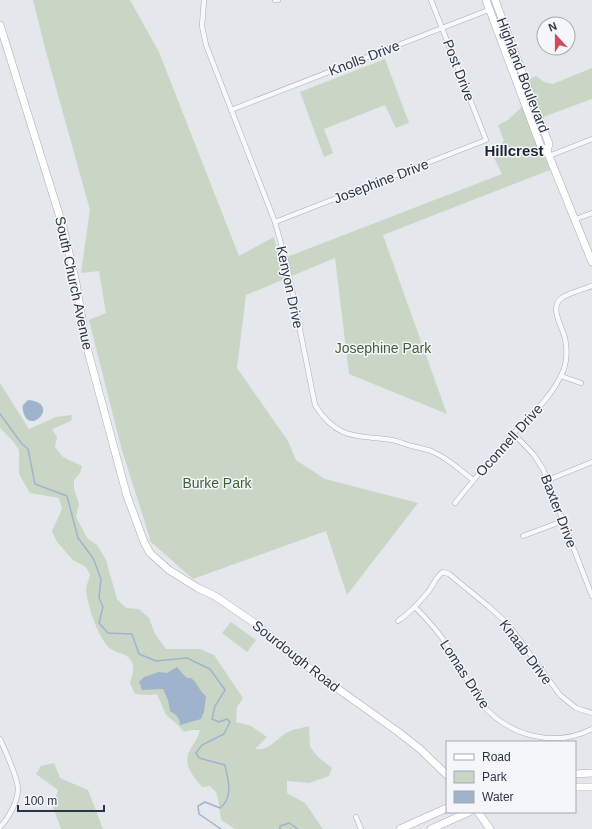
<svg xmlns="http://www.w3.org/2000/svg" width="592" height="829" viewBox="0 0 592 829" font-family="Arial,sans-serif">
<style>
.green{fill:#c9d6c5}
.water{fill:#9fb4cc}
.lines{fill:none;stroke-linecap:round;stroke-linejoin:round}
.stream{stroke:#9fb4cc;stroke-width:1.5}
.street-casing{stroke:#a9aeb7;stroke-width:5.5}
.secondary-casing{stroke:#a9aeb7;stroke-width:8}
.street{stroke:#f7f8fa;stroke-width:4.5}
.secondary{stroke:#fff;stroke-width:7}
.labels{text-anchor:middle;stroke-width:3;stroke-linejoin:round;paint-order:stroke}
.street-label{font-size:14px;fill:#2b3445;stroke:#f4f6f9}
.park-label{font-size:14px;fill:#3f6138;stroke:#f4f6f9}
.neighbourhood-label{font-size:15px;font-weight:bold;fill:#1d2536;stroke:#f4f6f9}
</style>
<rect width="100%" height="100%" fill="#e4e7ec"/>
<g class="green">
<path d="M33,0H130L159,52L239,256L274,237L279,260L502,174L492,154L504,141L498,125L508,120L524,105L550,170L383,235L447,414L349,374L335,258L246,295L237,368L288,441L296,460L325,479L418,503L347,595L326,531L193,579L151,542L121,447L89,320L106,313L99,271L81,273L90,210L46,52Z"/>
<path d="M385,59L409,123L396,128L385,105L324,129L333,153L324,157L300,92Z"/>
<path d="M592,68V99L543,117L529,79L536,76L544,82L553,84Z"/>
<path d="M0,383L29,429L56,417L72,415L71,421L52,429L57,437L55,447L63,457L82,466L80,473L74,480V489L79,504L76,517L87,538L97,545L106,560L117,599L126,608L139,609L149,618L155,634L166,649H200L214,655L243,698L237,707L236,722L251,726L267,737L255,749C271,751 276,738 288,732C294,729 303,728 309,726L310,747L318,757L332,768L329,776L309,783L287,781V793L305,803L323,829H235L221,820L218,798L216,792L210,786L202,787C193,776 182,764 190,750C194,743 198,738 200,730H192L184,732L178,725L166,715L157,694L149,695L135,694L130,683C132,675 135,669 132,662C128,653 118,654 111,649C99,641 87,604 86,590C86,585 89,580 90,575L86,567L73,560L57,542L52,531L62,509L59,498L30,493L19,474V450L13,441L0,428Z"/>
<path d="M231,622L256,640L247,652L222,633Z"/>
<path d="M54,763L60,778L88,790L103,829H61L53,807L58,790L36,774L41,766Z"/>
</g>
<g class="water">
<path d="M28,400C61,403 31,435 24,414C23,411 22,408 23,405Z"/>
<path d="M177,667C181,671 183,675 187,678H191C198,683 199,691 206,696L204,712L201,719L180,725C180,718 177,715 170,711L168,700L163,689L142,690L139,682L144,677L159,672L167,673Z"/>
</g>
<g class="lines">
<g class="stream">
<path d="M0,414L22,444L28,449L35,484L67,496L78,538L93,558L101,579L99,598L103,607L99,623L108,633L132,634L139,654L156,661L187,658L210,669L225,690L215,706L212,719L219,722L227,719L230,722L224,734L202,745L196,753L199,758L225,765C228,780 234,797 220,808L205,802L198,806L199,814L221,829"/>
<path d="M280,829V826L289,823L298,829"/>
</g>
<g class="street-casing">
<g id="street">
<path d="M204,0L202,26L206,45L275,222L287,265L315,405C337,440 356,435 392,440C399,441 406,445 412,446C419,448 427,449 433,452C448,458 460,470 473,480"/>
<path d="M275,0H278"/>
<path d="M231,110L491,9"/>
<path d="M549,156L592,139"/>
<path d="M576,219L592,213"/>
<path d="M275,222L486,140L431,0"/>
<path d="M561,376L581,383"/>
<path d="M514,434L534,455L543,469L592,596"/>
<path d="M548,480L592,462"/>
<path d="M455,503C474,479 494,456 514,433C534,412 553,396 564,369C567,360 567,348 565,338C562,326 548,306 563,297C572,292 583,289 592,286"/>
<path d="M523,536L563,521"/>
<path d="M415,607C428,620 440,634 450,649C462,666 469,689 482,704C508,736 555,748 592,729"/>
<path d="M398,621C410,613 419,603 428,592C433,586 436,576 443,572L449,574L488,606L508,624L560,695L576,708L592,713"/>
<path d="M0,739C5,750 17,777 18,788C18,801 9,818 0,827"/>
<path d="M356,817L361,829"/>
</g>
</g>
<g class="secondary-casing">
<g id="secondary">
<path d="M486,0L541,147L547,151"/>
<path d="M495,0L549,144L547,151L549,156L592,262"/>
<path d="M0,25L63,227L76,283L86,344L127,496L144,542L150,553L169,570L198,588L215,596L253,622L313,671L397,731L420,749L447,775"/>
<path d="M575,774L592,773"/>
<path d="M575,787H592"/>
<path d="M478,812L490,829"/>
<path d="M400,829L447,808"/>
<path d="M431,829L469,812"/>
</g>
</g>
<use href="#street" class="street"/>
<use href="#secondary" class="secondary"/>
</g>
<g class="labels">
<g class="street-label">
<text transform="translate(364 58) rotate(-21)" y="5">Knolls Drive</text>
<text transform="translate(459 70) rotate(69)" y="5">Post Drive</text>
<text transform="translate(523 75) rotate(69)" y="5">Highland Boulevard</text>
<text transform="translate(381 181) rotate(-21)" y="5">Josephine Drive</text>
<text transform="translate(74 283) rotate(78)" y="5">South Church Avenue</text>
<text transform="translate(290 287) rotate(78)" y="5">Kenyon Drive</text>
<text transform="translate(509 440) rotate(-48)" y="5">Oconnell Drive</text>
<text transform="translate(559 511) rotate(69)" y="5">Baxter Drive</text>
<text transform="translate(526 652) rotate(53)" y="5">Knaab Drive</text>
<text transform="translate(296 656) rotate(38)" y="5">Sourdough Road</text>
<text transform="translate(465 674) rotate(57)" y="5">Lomas Drive</text>
</g>
<g class="park-label">
<text x="383" y="353">Josephine Park</text>
<text x="217" y="488">Burke Park</text>
</g>
<g class="neighbourhood-label">
<text x="514" y="156">Hillcrest</text>
</g>
</g>
<rect x="446" y="741" width="130" height="72" fill="#f4f6f9" stroke="#a4a8b1"/>
<rect x="454" y="754" width="20" height="6" fill="#ffffff" stroke="#a4a8b1"/>
<text x="482" y="761" font-size="12" fill="#2b3445">Road</text>
<rect x="454" y="771" width="20" height="12" fill="#c9d6c5" stroke="#a4a8b1"/>
<text x="482" y="781" font-size="12" fill="#2b3445">Park</text>
<rect x="454" y="791" width="20" height="12" fill="#9fb4cc" stroke="#a4a8b1"/>
<text x="482" y="801" font-size="12" fill="#2b3445">Water</text>
<g transform="translate(556 36) rotate(339)"><circle r="19" fill="#f4f6f9" stroke="#a4a8b1"/>
<path d="M0-3L7 15L0 10L-7 15Z" fill="#d1495b"/>
<text y="-6" font-size="11" font-weight="bold" text-anchor="middle" fill="#2b3445">N</text>
</g>
<path d="M18 805v6h86v-6" fill="none" stroke="#2b3445" stroke-width="2"/>
<text x="24" y="805" font-size="12" fill="#2b3445" stroke="#f4f6f9" stroke-width="3" paint-order="stroke">100 m</text>
</svg>
